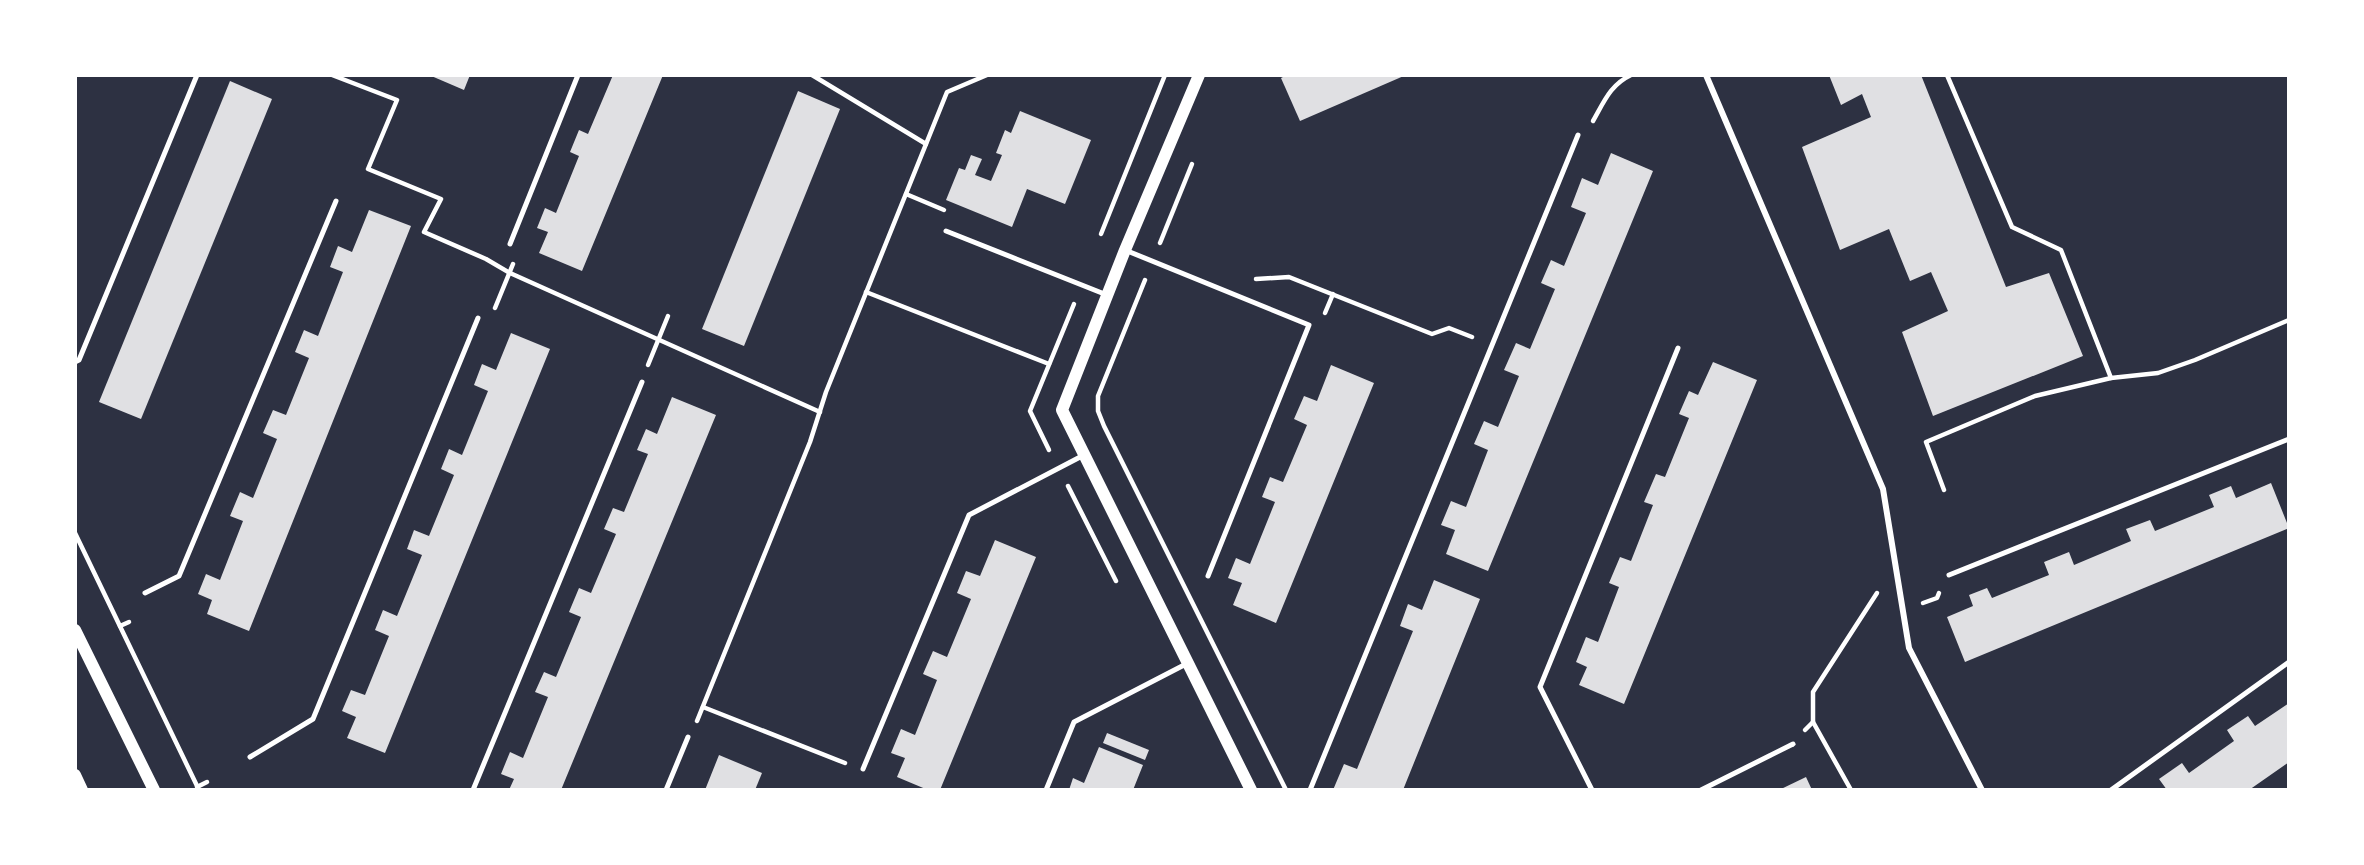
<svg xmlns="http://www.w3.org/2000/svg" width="2364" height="865" viewBox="0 0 2364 865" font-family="'DejaVu Sans',sans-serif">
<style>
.building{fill:#e0e0e3}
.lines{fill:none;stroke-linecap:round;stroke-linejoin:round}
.path{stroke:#fff;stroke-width:4.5}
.service{stroke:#fff;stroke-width:5}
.pedestrian{stroke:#fff;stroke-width:6}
.tertiary{stroke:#fff;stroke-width:12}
</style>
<rect width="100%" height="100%" fill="#2d3142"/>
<g class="building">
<path d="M429,75H470L464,90Z"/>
<path d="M613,75H663L582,271L539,253L548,232L537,228L545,208L556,213L579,156L570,152L579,130L588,134Z"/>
<path d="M1287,75H1406L1300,121L1281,78Z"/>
<path d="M1829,75H1921L2006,287L2049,273L2083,356L1933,416L1902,332L1948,311L1931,272L1910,281L1889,229L1840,250L1802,147L1871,117L1862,94L1841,105Z"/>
<path d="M230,81L272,99L141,419L99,402Z"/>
<path d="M798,91L840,109L744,346L702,329Z"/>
<path d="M1020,111L1091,140L1065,204L1027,189L1012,227L946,200L959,168L965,170L971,155L982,159L975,175L991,181L1002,155L996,153L1005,130L1011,133Z"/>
<path d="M1611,153L1653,171L1488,571L1446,554L1455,530L1441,525L1451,501L1466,507L1488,450L1474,444L1484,421L1498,427L1519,376L1504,370L1516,343L1530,349L1555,289L1541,283L1551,260L1564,266L1586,213L1571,207L1582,178L1598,185Z"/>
<path d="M369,210L411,226L249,631L207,614L212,600L198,594L206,574L220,580L243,521L230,516L240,492L253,498L277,439L263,433L273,410L286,415L309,358L295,352L304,330L318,336L343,272L330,267L338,246L352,252Z"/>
<path d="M511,333L550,349L385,753L347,738L356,717L342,711L351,690L365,695L389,636L375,630L383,610L397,616L422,555L407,549L414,530L429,536L454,475L441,469L449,449L462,455L488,391L474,385L482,364L496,370Z"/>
<path d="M1713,362L1757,380L1624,704L1579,685L1587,667L1576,662L1586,637L1598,642L1619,587L1609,583L1620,557L1631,561L1653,505L1644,502L1656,474L1665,477L1689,418L1679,414L1689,391L1698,395Z"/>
<path d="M1331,365L1374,383L1276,623L1233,605L1242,583L1228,578L1236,558L1250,564L1275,502L1262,497L1270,477L1283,482L1307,425L1294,419L1304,396L1317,401Z"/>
<path d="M672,397L716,415L561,790H509L514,779L501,774L510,752L523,758L548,697L535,692L544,672L556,677L581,617L569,612L579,588L591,593L616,534L604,529L613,508L624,512L648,454L637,450L646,429L657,434Z"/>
<path d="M2271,483L2289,528L1965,662L1947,617L1973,606L1969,595L1987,588L1992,598L2049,575L2044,562L2069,552L2074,565L2131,541L2126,529L2150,520L2155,531L2214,507L2209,495L2231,486L2236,498Z"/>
<path d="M995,540L1036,557L940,790H928L897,777L905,758L891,753L901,729L915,735L937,680L923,674L933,651L947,657L971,599L957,593L966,571L980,576Z"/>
<path d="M1434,580L1480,599L1403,790H1333L1344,764L1357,769L1413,631L1400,626L1408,604L1422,610Z"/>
<path d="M2289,703V762L2249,790H2167L2159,779L2182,763L2189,773L2234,741L2227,730L2248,716L2255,726Z"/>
<path d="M1107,733L1149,750L1145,760L1103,743Z"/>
<path d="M1099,747L1143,765L1133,790H1069L1073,778L1084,783Z"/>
<path d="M719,755L762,773L755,790H705Z"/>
<path d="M1806,777L1812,790H1779Z"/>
</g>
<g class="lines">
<g class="path">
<path d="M332,75L397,100L368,169L441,199L424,232L486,259L510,273L820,412"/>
<path d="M812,75L926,144"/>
<path d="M1947,75L2012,227L2061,250L2111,378"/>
<path d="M1593,121C1604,102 1610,85 1631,75"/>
<path d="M906,194L944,210"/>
<path d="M1101,234L1165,75"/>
<path d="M1160,243L1192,164"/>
<path d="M1256,279L1289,277L1432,334L1449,328L1472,337"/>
<path d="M1145,280L1098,396V411L1104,426L1286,790"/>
<path d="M866,292L1049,364"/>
<path d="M495,308L513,264"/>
<path d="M1325,313L1333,294"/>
<path d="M648,365L668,316"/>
<path d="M1049,450L1030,411L1074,304"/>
<path d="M1068,486L1116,581"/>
<path d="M1944,490L1926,442L2035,396L2111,378L2158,373L2195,360L2289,320"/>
<path d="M75,533L199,790"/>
<path d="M1923,603L1937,598L1939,593"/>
<path d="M120,626L129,622"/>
<path d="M703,707L845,763"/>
<path d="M697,721L810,442L826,392L947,92L987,75"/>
<path d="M1813,722L1851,790"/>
<path d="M1805,730L1813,722V692L1877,593"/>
<path d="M197,787L207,782"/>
</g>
<g class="service">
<path d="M946,231L1107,295"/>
<path d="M510,244L578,75"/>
<path d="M1125,250L1309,325L1208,576"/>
<path d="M75,362L79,360L197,75"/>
<path d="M1949,575L2289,439"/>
<path d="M145,593L179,576L336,201"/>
<path d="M250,757L313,719L478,318"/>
<path d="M863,769L969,515L1084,455"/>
<path d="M473,790L642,382"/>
<path d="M666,790L688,737"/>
<path d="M1046,790L1074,722L1188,663"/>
<path d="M1310,790L1578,135"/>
<path d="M1592,790L1540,687L1678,348"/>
<path d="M1701,790L1793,744"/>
<path d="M2111,790L2289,662"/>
</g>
<path class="pedestrian" d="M1706,75L1883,489L1909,648L1982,790"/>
<g class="tertiary">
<path d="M1199,75L1125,250L1062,410L1251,790"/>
<path d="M75,630L154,790"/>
<path d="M75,775L82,790"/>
</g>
</g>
<rect width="2364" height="865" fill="none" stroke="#ffffff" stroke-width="154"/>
</svg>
